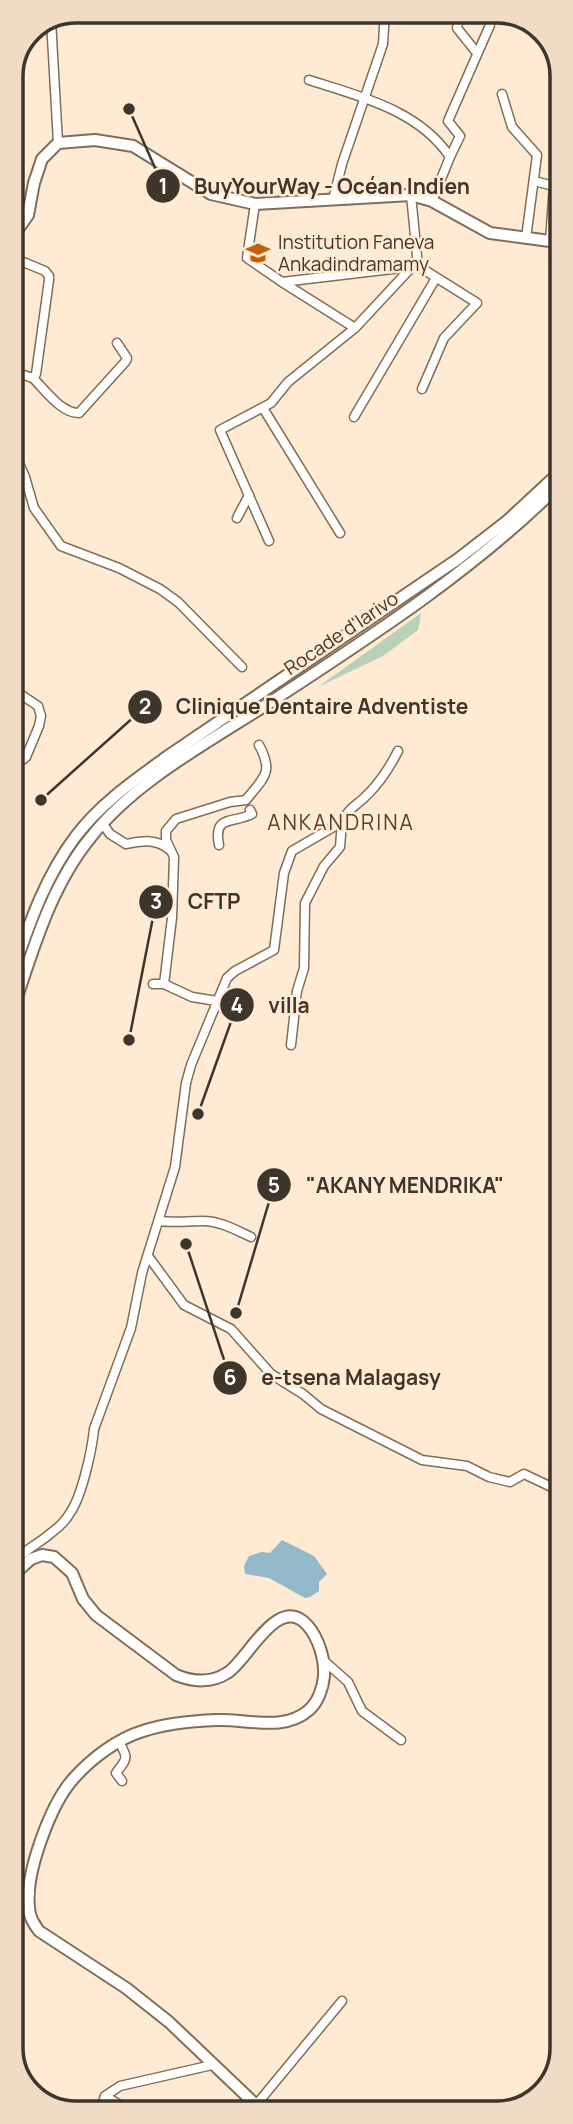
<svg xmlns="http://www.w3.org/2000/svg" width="573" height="2124" viewBox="0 0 573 2124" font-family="Manrope,sans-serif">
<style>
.green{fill:#bacfb9}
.water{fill:#93b8c7}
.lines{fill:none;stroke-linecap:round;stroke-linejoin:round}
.street-casing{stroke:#806e5a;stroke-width:11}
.secondary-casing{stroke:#806e5a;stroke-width:14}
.street{stroke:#fff;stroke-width:8}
.secondary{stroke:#fff;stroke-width:10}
.labels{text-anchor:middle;stroke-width:5;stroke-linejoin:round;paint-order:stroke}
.poi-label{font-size:19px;fill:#3e362d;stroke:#ffead3;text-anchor:start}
.street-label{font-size:19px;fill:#3e362d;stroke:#ffead3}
.neighbourhood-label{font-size:21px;letter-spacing:2px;fill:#534330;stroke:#ffead3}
.rim{fill:none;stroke:#3e362d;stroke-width:3.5}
.leader{fill:none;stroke:#3e362d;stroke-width:2.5}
.callout-dot{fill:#3e362d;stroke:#ffead3;stroke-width:2.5}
.mark-label{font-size:21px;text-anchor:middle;font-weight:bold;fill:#fff}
.callout-label{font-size:21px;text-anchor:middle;font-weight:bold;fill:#3e362d;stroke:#ffead3;stroke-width:5;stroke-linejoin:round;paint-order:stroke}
</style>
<rect width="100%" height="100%" fill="#ffead3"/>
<path class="green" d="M421,613L418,630L383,656L318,687Z"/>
<path class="water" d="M282,1540L314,1556L327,1574L319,1582V1591L310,1597L305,1598L269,1578L245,1574L244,1566L249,1556L262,1552L270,1553Z"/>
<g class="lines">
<g class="street-casing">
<g id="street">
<path d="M460,11L457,28L477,53"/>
<path d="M51,20L58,143"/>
<path d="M309,80C359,96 419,110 450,157L432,201"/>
<path d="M502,94L512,127L537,155L526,238"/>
<path d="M450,157L460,136L448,121L490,25"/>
<path d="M534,181L554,186L550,241L555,242"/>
<path d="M554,186L561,163"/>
<path d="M411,195L418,266"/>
<path d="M333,200L342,164L383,44L385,11"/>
<path d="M255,204L247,258L282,282L418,266L477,303L444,338L422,389"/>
<path d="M11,257L45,271L49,276V280L36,374L33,378L11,371"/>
<path d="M282,282L355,328"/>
<path d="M33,378C45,390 61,413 79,413L126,361L127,358L117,343"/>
<path d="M11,403C19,429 18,456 11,483"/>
<path d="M263,408L340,533"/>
<path d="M354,417L436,278"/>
<path d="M16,457L25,477L34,508L61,546L119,568L160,589L178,602L242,667"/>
<path d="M237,518L249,495"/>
<path d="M269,541L220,430L271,403L288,382L355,328L410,269"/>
<path d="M11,688L38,706L41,716L39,726L26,757L21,761L11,764"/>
<path d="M342,822C350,807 353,808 364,798C379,784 389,769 398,751"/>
<path d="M103,824L110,834L126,844C143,841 156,838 170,850"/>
<path d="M219,845C213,814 233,824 252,814L250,810"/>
<path d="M153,984H164L192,997L217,1001"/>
<path d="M164,984L172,918L174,857L166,840V831L176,819L230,802L246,800C264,777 274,773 259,745"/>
<path d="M159,1221C174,1223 188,1221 203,1221C220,1221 236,1230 251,1237"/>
<path d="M148,1256L184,1305L231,1329L271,1374L303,1394L321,1409L422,1460L467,1466L489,1477L510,1482L524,1474L562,1492"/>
<path d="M12,1569C22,1549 35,1547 51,1533C58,1528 66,1520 70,1513C82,1496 92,1450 94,1429L131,1328L142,1273L175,1167L186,1083L191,1065L227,978L235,971L274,950L284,873L292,851L342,822L340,847L324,866L305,903L304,968L297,991L291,1045"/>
<path d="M322,1659L348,1682L362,1711L401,1740"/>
<path d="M119,1742C129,1759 127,1758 116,1773L122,1781"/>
<path d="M12,1901L30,1893"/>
<path d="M105,2096L133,2113"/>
<path d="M256,2105L342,2001"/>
<path d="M99,2113L105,2096L120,2086L212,2065"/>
</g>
</g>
<g class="secondary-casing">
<g id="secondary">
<path d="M11,239L28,215L34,183L42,159L58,143L95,140L133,146L211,194L255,204L411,195L432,201L490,233L550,241L561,238"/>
<path d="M11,977C28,928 44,878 76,836C101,803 135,780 168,756L458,559L507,521L561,471"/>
<path d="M11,1015C32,954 49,888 91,837C135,781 210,741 269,703C370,637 476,569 561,483"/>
<path d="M12,1576L31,1559L42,1555L54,1557L72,1573L83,1599L96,1615L176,1675C193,1682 212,1683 227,1673C247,1662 278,1591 308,1626C319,1639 325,1660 324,1676C323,1688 318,1702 309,1710C284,1732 248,1719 217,1720C192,1721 167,1723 143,1731C117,1739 92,1758 74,1778C51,1803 25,1873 29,1907C29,1917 34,1924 39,1931L126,1988L169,2022L256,2105L269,2113"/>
</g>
</g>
<use href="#street" class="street"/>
<use href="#secondary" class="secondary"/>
</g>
<defs>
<g id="university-bare" transform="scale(1.89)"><path d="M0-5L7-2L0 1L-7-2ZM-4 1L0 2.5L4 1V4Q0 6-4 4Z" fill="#be6308" stroke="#ffead3" stroke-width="2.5" paint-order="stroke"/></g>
</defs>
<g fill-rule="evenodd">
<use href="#university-bare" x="258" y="253"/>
</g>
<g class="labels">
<g class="poi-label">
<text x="278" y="249">Institution Faneva<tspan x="278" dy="22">Ankadindramamy</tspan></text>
</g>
<g class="street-label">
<text transform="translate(341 633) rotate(-34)" y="7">Rocade d'Iarivo</text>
</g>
<g class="neighbourhood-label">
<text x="341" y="830">ANKANDRINA</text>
</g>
</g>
<path d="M0 0H573V2124H0ZM76 23H497A53 53 0 0 1 550 76V2048A53 53 0 0 1 497 2101H76A53 53 0 0 1 23 2048V76A53 53 0 0 1 76 23Z" fill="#f0dcc6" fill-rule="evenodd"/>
<path class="rim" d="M76 23H497A53 53 0 0 1 550 76V2048A53 53 0 0 1 497 2101H76A53 53 0 0 1 23 2048V76A53 53 0 0 1 76 23Z"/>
<path class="leader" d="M129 109L163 186M41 800L145 707M129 1040L156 902M198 1114L237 1005M236 1313L274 1185M186 1244L230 1378"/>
<g class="callout-dot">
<circle cx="129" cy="109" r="7"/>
<circle cx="41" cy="800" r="7"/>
<circle cx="129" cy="1040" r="7"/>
<circle cx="198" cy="1114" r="7"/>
<circle cx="236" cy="1313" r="7"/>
<circle cx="186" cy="1244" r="7"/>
<circle cx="163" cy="186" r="18"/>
<circle cx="145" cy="707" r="18"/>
<circle cx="156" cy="902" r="18"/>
<circle cx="237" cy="1005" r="18"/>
<circle cx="274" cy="1185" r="18"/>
<circle cx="230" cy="1378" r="18"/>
</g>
<g class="mark-label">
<text x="163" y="194">1</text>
<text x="145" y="714">2</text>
<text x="156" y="909">3</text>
<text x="237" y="1013">4</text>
<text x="274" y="1193">5</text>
<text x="230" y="1385">6</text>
</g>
<g class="callout-label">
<text x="332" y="194">BuyYourWay - Océan Indien</text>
<text x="322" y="714">Clinique Dentaire Adventiste</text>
<text x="214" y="909">CFTP</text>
<text x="289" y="1013">villa</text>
<text x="405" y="1193">"AKANY MENDRIKA"</text>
<text x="351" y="1385">e-tsena Malagasy</text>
</g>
</svg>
